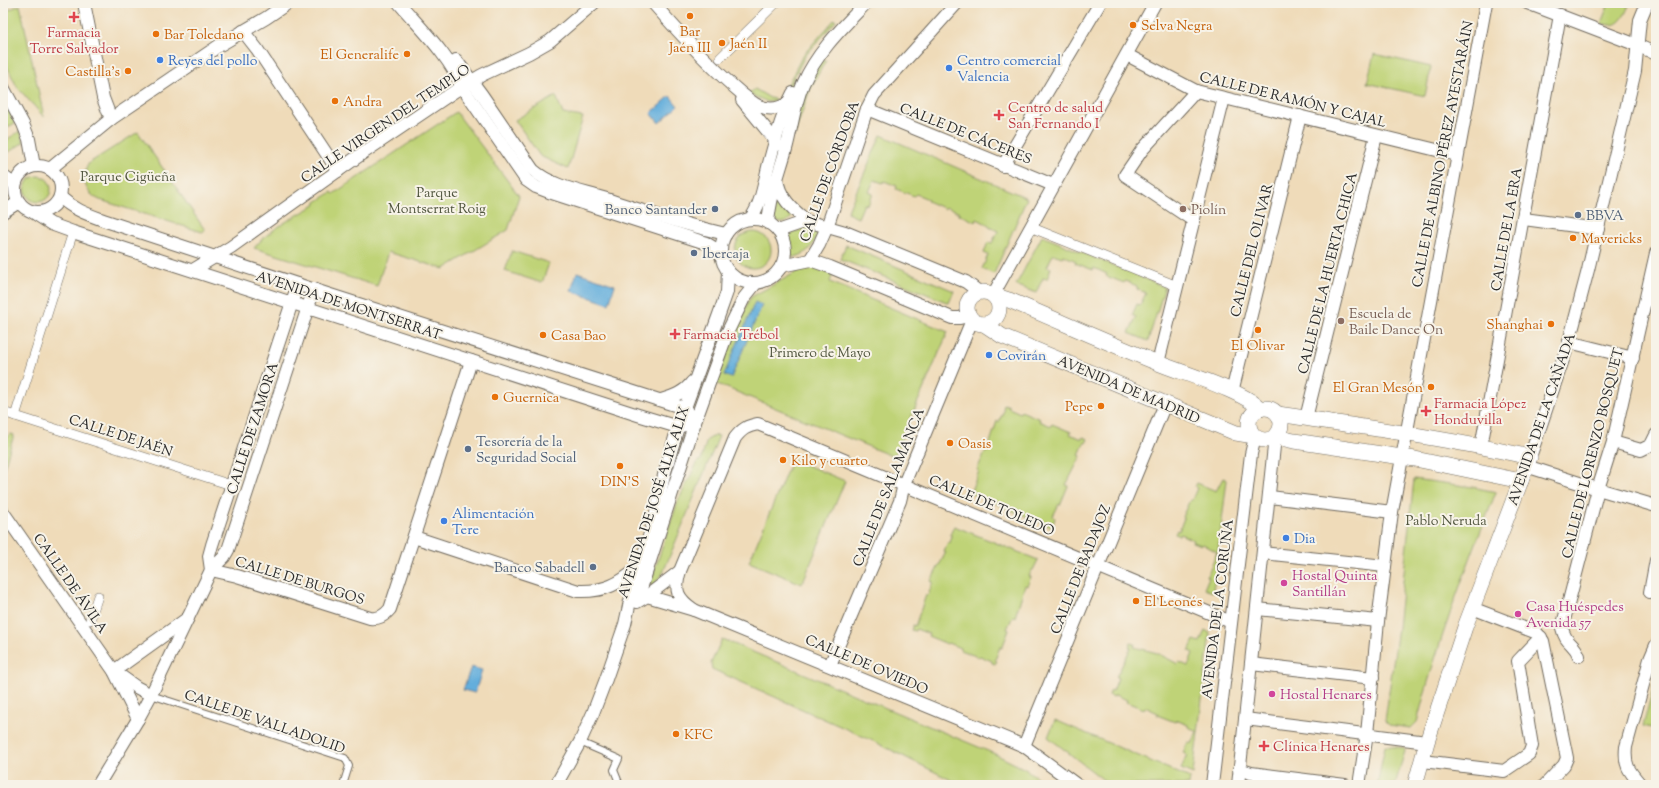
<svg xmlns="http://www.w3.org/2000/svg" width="1659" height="788" viewBox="0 0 1659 788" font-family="'Sorts Mill Goudy',serif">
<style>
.green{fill:#bfd377;stroke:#757f51}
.water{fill:#64aedc;stroke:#486c84}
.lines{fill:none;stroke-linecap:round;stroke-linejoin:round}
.service-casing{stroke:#70695d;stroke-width:8}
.pedestrian-casing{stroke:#70695d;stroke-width:10}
.minor-casing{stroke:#70695d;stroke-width:14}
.tertiary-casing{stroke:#70695d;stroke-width:16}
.service{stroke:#fff;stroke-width:6}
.pedestrian{stroke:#fff;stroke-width:9}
.minor{stroke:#fff;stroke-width:12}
.tertiary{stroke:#fff;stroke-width:15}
.food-dot{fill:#e8710a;stroke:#f7f3e8;stroke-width:1.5}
.health-dot{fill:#e0444e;stroke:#f7f3e8;stroke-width:1.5}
.shop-dot{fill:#3f7fe0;stroke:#f7f3e8;stroke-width:1.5}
.service-dot{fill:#5c6f8a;stroke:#f7f3e8;stroke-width:1.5}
.education-dot{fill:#8d6e63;stroke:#f7f3e8;stroke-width:1.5}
.hotel-dot{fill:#d1479c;stroke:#f7f3e8;stroke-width:1.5}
.labels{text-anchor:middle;stroke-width:4;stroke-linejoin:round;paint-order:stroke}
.food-label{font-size:14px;fill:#c56008;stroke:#f7f3e8;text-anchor:start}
.health-label{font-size:14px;fill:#be3a42;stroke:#f7f3e8;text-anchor:start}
.shop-label{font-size:14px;fill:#366cbe;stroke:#f7f3e8;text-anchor:start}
.street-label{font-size:14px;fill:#2b2b2b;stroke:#f7f3e8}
.park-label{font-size:14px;fill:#50553e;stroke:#f7f3e8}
.service-label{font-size:14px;fill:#4e5e75;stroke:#f7f3e8;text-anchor:start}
.education-label{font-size:14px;fill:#785e54;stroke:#f7f3e8;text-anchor:start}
.hotel-label{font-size:14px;fill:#b23c85;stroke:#f7f3e8;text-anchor:start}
</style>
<rect width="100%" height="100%" fill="#f7f3e8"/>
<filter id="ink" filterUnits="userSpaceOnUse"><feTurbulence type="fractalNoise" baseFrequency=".025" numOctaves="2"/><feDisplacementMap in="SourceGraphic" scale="8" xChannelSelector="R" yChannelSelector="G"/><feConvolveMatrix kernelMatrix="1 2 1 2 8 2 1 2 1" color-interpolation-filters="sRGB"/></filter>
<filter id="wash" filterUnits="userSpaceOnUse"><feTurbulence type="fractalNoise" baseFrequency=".012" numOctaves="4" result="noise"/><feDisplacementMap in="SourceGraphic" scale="16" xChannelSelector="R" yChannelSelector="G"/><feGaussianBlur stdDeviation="0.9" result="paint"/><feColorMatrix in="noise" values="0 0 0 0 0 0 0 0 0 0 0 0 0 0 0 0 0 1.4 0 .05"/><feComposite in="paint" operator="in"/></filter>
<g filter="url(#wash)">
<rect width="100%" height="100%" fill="#efdbb9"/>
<g class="green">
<path d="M1609,3H1630C1624,17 1619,30 1601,23Z"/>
<path d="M20,5L44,117L17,87L3,58V12Z"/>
<path d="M835,19L836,21L805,56L786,93L784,92L803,55Z"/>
<path d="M1374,54L1431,67L1425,96L1367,83Z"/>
<path d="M820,60H826L810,89L794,136L801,101Z"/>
<path d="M755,89L770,98L778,100L768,102L749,94Z"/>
<path d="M556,96L563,114L583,117L568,169L540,156L515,120Z"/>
<path d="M3,100L15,123L3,130Z"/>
<path d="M456,112L519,196L508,230L444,269L388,252L377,286L254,248C269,229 295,217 315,205L316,202L332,192L333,194Z"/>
<path d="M20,131L24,142L3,156V142Z"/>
<path d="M138,132L205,230L202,232L100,200C85,194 80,177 89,163Z"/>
<path d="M881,135L1027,198L994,274L982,269L988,255L984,253L988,242L992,243L998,231L989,227V225L977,219L976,222L958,214L959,212L946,207L945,209L927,201L928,199L916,194L914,196L896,189L897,186L884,181L883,183L874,180L869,192L873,194L868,205L864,204L858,218L847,213Z"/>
<circle cx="38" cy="189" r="13"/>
<path d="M784,203L791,214V218C787,223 781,224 775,221L774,215L773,204Z"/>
<path d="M806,228H812L818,231C816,244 805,257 792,257L790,254L788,237L796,231Z"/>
<circle cx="753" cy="250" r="18"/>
<path d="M1042,236L1165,287L1148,341L1129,333L1136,317L1132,315L1137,304L1140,305L1146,293L1137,289V286L1125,281L1124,283L1106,276L1107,274L1094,268L1093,270L1075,263L1076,261L1063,255L1062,257L1053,254L1047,267L1051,268L1047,279L1043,278L1036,293L1016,285Z"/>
<path d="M846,245L954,291L949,303L840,259Z"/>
<path d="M512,251L549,263L542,283L505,271Z"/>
<path d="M811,266L833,273L830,282L948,332L894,457L715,383L748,302L751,297L804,268Z"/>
<path d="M1004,404L1009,406V408L1020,413L1021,411L1040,419L1039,421L1051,426L1052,424L1071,432L1070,434L1082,439L1083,437L1088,439L1086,443H1084L1079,455L1081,456L1066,485L1068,486L1060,505L1059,504L1053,516L1055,518L1052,527L970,493L979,471L977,470L985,452H987L997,421L999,422L1004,410L1003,409Z"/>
<path d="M11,434L14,435L3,471V441Z"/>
<path d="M716,435L719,436L662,575L653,585L649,586L678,501L698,461L701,460L707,440Z"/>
<path d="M792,459L845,481L802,584L749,562Z"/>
<path d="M1223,478L1227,480L1213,592L1204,589L1209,577L1207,576L1217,552L1203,544L1202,545L1192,542L1193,540L1180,534L1179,536L1175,534L1177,530L1179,531L1184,518L1182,517L1190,500H1192L1197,488L1195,487L1197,483L1216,491Z"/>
<path d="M1414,479L1472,487L1496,492C1466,568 1437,643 1417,722L1411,728L1389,725L1385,721L1398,628Z"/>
<path d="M954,526L1038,560L1033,570H1032L1029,576L1031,577L1027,586L1025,585L1015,617L1013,616L1007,629L1009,630L1002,648L1000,647L995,660L997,661L995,664L992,663V661L980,656L978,657L960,650V648L948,643L947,644L928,636L929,634L916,629L915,631L911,630L913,625L915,626L926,595H928L933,582L931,581L946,552L944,551L948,542L950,543L952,536L950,535Z"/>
<path d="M1205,630L1210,633L1193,774L1181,769L1187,755L1183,753L1188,742L1192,744L1197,731L1188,727V725L1176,720L1175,722L1157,715L1158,713L1145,707L1144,709L1126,702L1127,700L1115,695L1114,697L1109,695L1111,690L1113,691L1118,678L1116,677L1131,648L1129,647L1131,643L1135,644L1134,647L1157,653L1178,664L1179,662L1188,666L1193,653L1189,651L1194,640L1200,642Z"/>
<path d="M722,639L995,754L1025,769L1048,785H961L871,740L712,669L711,663Z"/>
<path d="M1656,677V729L1643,726Z"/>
<path d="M1055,720L1190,778L1189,785H1110L1048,737Z"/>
<path d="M1385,746L1404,748L1405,751L1395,785H1377Z"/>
</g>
<g class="water">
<path d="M670,96L678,106L659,123L651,113Z"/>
<path d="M577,272L615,285L609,304L571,291Z"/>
<path d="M755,302L762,305L731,378L724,375Z"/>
<path d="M471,667L482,670L475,693L463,690Z"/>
</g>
</g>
<g filter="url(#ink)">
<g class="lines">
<g class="service-casing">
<g id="service">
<path d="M151,695L345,758L349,766L343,785"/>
<path d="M580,742L619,759L614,770L620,785"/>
</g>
</g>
<g class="pedestrian-casing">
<g id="pedestrian">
<path d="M720,58L776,3"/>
<path d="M1030,227L1177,286"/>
<path d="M3,412L231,485"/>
<path d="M15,416L73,232"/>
<path d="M90,620L98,596"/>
</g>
</g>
<g class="minor-casing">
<g id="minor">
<path d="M84,3L103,98L111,119"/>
<path d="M399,3C421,29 449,55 462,87L526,180L536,187L549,192L706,243L719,251L721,256"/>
<path d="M653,3C681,35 709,66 741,93C747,98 752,103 759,106C769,110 779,109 788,103"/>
<path d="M1527,3L1637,45L1656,54"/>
<path d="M243,31L257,49L338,171"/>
<path d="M1127,55L1196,91L1457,155"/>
<path d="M456,60L482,95L533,170C551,186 580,191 603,198C643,211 684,225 726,234"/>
<path d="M3,87L23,124L29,139L34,166"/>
<path d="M742,100L775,140L777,145"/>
<path d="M867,109L1053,185"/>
<circle cx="38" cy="189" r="23"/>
<path d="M1003,166L1100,3"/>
<path d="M50,169L111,119L220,45L266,18L288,3"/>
<path d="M3,176L15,185"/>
<path d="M777,178C778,196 793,210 807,221"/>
<path d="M60,197C73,209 87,214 103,220L327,294L684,408L695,422"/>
<path d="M31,211L51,224L73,232L638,415L678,427L695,422"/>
<path d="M3,212L19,202"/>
<path d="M750,219C761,205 764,184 768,167C775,142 781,116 793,93"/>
<path d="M1524,219L1598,229"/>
<circle cx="753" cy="251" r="32"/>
<path d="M1194,221L1125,175L1142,150L1196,91"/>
<path d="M768,223C770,197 779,174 786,149C792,127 794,105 803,84C817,52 842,28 866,3"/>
<path d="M778,231L807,221L845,232L966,282L979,292"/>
<path d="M810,260L819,245L827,227L867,109L874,95L957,3"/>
<path d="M781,266L810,260L830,267L952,318H960L969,316"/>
<path d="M193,270L231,247L360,155L455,91L482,75L529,53L550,41L594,3"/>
<path d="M993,295L1155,3"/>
<path d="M1569,342L1633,358"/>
<path d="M1158,363L1224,98"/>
<path d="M1232,392L1300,116"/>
<path d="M661,400C674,396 684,393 692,382"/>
<path d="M1306,418L1376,136"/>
<path d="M1613,442L1641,450L1651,445L1656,435"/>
<path d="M1481,447L1560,15"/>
<path d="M1530,457L1569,342L1588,270L1635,71L1640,20L1647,3"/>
<path d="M1526,466L1598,489L1656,506"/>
<path d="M1270,497L1392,512"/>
<path d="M3,512L114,671L138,719"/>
<path d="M414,537L578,591C605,592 619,584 639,567"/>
<path d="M1263,553L1385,566"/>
<path d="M211,570L237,576L370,618C379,619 384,616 390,609L471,361"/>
<path d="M211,570L209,556L212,545L298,284"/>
<path d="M1650,592L1656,560"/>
<path d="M647,596L680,571"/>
<path d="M638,598L695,422L728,331L744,298L756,283"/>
<path d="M637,602L647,596L694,610L1024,746L1077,785"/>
<path d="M1472,608L1537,633L1543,641L1567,758L1564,765L1545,785"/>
<path d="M1257,609L1378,621"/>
<path d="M694,610C677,598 674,591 680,571L735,438C742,429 747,426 758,424L1231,622"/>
<path d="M1579,656C1574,642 1566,645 1562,628L1598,489L1613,442L1656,253"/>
<path d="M1251,664L1373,678"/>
<path d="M830,665L900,501L904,484L972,320"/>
<path d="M114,671L188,618"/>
<path d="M115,672L136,687L151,695"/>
<path d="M1245,719L1427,742"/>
<path d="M1024,746L1165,404"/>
<path d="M1423,761L1504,771L1529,754L1532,746L1518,661L1541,637"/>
<path d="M1239,769L1251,773L1345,785"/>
<path d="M98,785L138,719L151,695L211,570L224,557L228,550L314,289"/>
<path d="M556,785L580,742L593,713L606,679L625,624L630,601L656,513L664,475L678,427L721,309L727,292L728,271"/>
<path d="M1212,785L1251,454L1255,437"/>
<path d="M1238,785L1275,437"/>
<path d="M1359,785L1367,734L1378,621L1392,512L1486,3"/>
<path d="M1641,785C1629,771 1624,766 1626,747L1650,659L1656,645"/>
</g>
</g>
<g class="tertiary-casing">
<g id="tertiary">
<circle cx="983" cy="308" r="16"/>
<path d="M994,295L1009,300C1059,321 1108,343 1158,363C1182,373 1245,391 1260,409"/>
<path d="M984,324L1002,336L1236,433L1254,436"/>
<circle cx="1265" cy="424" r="16"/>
<path d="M1278,414C1362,427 1447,438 1530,457L1465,627L1427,742L1415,785"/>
<path d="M1276,437L1294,441L1415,459L1521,481"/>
</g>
</g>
<use href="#service" class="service"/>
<use href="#pedestrian" class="pedestrian"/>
<use href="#minor" class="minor"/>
<use href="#tertiary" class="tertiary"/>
</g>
</g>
<g class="food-dot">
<circle cx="690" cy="16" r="4"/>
<circle cx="1133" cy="25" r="4"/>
<circle cx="156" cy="34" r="4"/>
<circle cx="722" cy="43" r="4"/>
<circle cx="407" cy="54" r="4"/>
<circle cx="128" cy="71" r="4"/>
<circle cx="335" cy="101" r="4"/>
<circle cx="1573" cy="238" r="4"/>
<circle cx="1551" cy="324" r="4"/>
<circle cx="1258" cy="330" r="4"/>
<circle cx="543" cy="335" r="4"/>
<circle cx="1431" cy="387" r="4"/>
<circle cx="495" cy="397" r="4"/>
<circle cx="1101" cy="406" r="4"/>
<circle cx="950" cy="443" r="4"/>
<circle cx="783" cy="460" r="4"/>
<circle cx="620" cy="466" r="4"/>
<circle cx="1136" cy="601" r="4"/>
<circle cx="676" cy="734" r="4"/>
</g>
<g class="health-dot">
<path d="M72 11h4v4h4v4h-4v4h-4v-4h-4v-4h4z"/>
<path d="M997 109h4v4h4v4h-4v4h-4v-4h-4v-4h4z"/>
<path d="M673 328h4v4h4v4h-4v4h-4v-4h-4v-4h4z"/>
<path d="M1424 405h4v4h4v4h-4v4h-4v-4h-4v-4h4z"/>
<path d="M1262 740h4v4h4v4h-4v4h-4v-4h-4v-4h4z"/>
</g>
<g class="shop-dot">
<circle cx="160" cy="60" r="4"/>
<circle cx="949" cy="68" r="4"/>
<circle cx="989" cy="355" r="4"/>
<circle cx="444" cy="521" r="4"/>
<circle cx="1286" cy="538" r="4"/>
</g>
<g class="service-dot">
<circle cx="715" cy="209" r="4"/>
<circle cx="1578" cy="215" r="4"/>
<circle cx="694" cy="253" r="4"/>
<circle cx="468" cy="449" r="4"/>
<circle cx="593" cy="567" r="4"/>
</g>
<g class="education-dot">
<circle cx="1183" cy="209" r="4"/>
<circle cx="1341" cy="321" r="4"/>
</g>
<g class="hotel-dot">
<circle cx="1284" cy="583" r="4"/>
<circle cx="1518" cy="614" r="4"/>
<circle cx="1272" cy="694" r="4"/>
</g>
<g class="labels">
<g class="food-label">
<text x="1141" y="30">Selva Negra</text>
<text x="690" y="36" text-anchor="middle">Bar<tspan x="690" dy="16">Jaén III</tspan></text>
<text x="164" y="39">Bar Toledano</text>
<text x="730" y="48">Jaén II</text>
<text x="399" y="59" text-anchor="end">El Generalife</text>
<text x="120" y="76" text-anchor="end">Castilla's</text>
<text x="343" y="106">Andra</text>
<text x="1581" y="243">Mavericks</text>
<text x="1543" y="329" text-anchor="end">Shanghai</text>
<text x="551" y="340">Casa Bao</text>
<text x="1258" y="350" text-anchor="middle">El Olivar</text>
<text x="1423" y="392" text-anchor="end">El Gran Mesón</text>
<text x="503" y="402">Guernica</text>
<text x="1093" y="411" text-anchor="end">Pepe</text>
<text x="958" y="448">Oasis</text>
<text x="791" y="465">Kilo y cuarto</text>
<text x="620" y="486" text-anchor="middle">DIN'S</text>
<text x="1144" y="606">El Leonés</text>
<text x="684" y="739">KFC</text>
</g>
<g class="health-label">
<text x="74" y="37" text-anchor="middle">Farmacia<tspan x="74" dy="16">Torre Salvador</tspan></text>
<text x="1008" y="112">Centro de salud<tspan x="1008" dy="16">San Fernando I</tspan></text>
<text x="683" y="339">Farmacia Trébol</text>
<text x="1434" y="408">Farmacia López<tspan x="1434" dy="16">Honduvilla</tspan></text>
<text x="1273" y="751">Clínica Henares</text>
</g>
<g class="shop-label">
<text x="168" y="65">Reyes del pollo</text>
<text x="957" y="65">Centro comercial<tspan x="957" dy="16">Valencia</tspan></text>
<text x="997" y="360">Covirán</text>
<text x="452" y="518">Alimentación<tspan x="452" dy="16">Tere</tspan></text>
<text x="1294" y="543">Dia</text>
</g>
<g class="street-label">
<text transform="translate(1293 99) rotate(14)" y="5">CALLE DE RAMÓN Y CAJAL</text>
<text transform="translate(385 123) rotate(-34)" y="5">CALLE VIRGEN DEL TEMPLO</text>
<text transform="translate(966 133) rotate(22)" y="5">CALLE DE CÁCERES</text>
<text transform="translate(1442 154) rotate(-79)" y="5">CALLE DE ALBINO PÉREZ AYESTARÁIN</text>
<text transform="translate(829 171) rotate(-70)" y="5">CALLE DE CÓRDOBA</text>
<text transform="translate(1506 229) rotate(-80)" y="5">CALLE DE LA ERA</text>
<text transform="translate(1251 250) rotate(-76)" y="5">CALLE DEL OLIVAR</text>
<text transform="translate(1327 273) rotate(-76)" y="5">CALLE DE LA HUERTA CHICA</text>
<text transform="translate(349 305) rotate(18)" y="5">AVENIDA DE MONTSERRAT</text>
<text transform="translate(1129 389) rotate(23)" y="5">AVENIDA DE MADRID</text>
<text transform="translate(1541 419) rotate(-71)" y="5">AVENIDA DE LA CAÑADA</text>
<text transform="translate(252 428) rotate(-72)" y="5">CALLE DE ZAMORA</text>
<text transform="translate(121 435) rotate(18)" y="5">CALLE DE JAÉN</text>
<text transform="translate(1592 453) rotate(-76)" y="5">CALLE DE LORENZO BOSQUET</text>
<text transform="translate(888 487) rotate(-68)" y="5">CALLE DE SALAMANCA</text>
<text transform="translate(653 502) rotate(-72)" y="5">AVENIDA DE JOSÉ ALIX ALIX</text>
<text transform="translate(992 505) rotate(23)" y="5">CALLE DE TOLEDO</text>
<text transform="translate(1080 569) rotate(-68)" y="5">CALLE DE BADAJOZ</text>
<text transform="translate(300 580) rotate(17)" y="5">CALLE DE BURGOS</text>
<text transform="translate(71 583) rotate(55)" y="5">CALLE DE ÁVILA</text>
<text transform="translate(1217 609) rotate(-83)" y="5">AVENIDA DE LA CORUÑA</text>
<text transform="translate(867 664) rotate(23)" y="5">CALLE DE OVIEDO</text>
<text transform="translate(265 721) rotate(19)" y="5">CALLE DE VALLADOLID</text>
</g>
<g class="park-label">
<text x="128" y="181">Parque Cigüeña</text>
<text x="437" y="197">Parque<tspan x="437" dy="16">Montserrat Roig</tspan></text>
<text x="820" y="357">Primero de Mayo</text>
<text x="1446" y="525">Pablo Neruda</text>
</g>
<g class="service-label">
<text x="707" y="214" text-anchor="end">Banco Santander</text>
<text x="1586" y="220">BBVA</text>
<text x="702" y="258">Ibercaja</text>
<text x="476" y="446">Tesorería de la<tspan x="476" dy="16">Seguridad Social</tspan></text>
<text x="585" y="572" text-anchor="end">Banco Sabadell</text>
</g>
<g class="education-label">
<text x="1191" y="214">Piolín</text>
<text x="1349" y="318">Escuela de<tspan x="1349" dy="16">Baile Dance On</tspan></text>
</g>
<g class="hotel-label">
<text x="1292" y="580">Hostal Quinta<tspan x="1292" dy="16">Santillán</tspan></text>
<text x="1526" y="611">Casa Huéspedes<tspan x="1526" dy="16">Avenida 57</tspan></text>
<text x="1280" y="699">Hostal Henares</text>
</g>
</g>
<rect width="1659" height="788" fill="none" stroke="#f7f3e8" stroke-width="16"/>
</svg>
